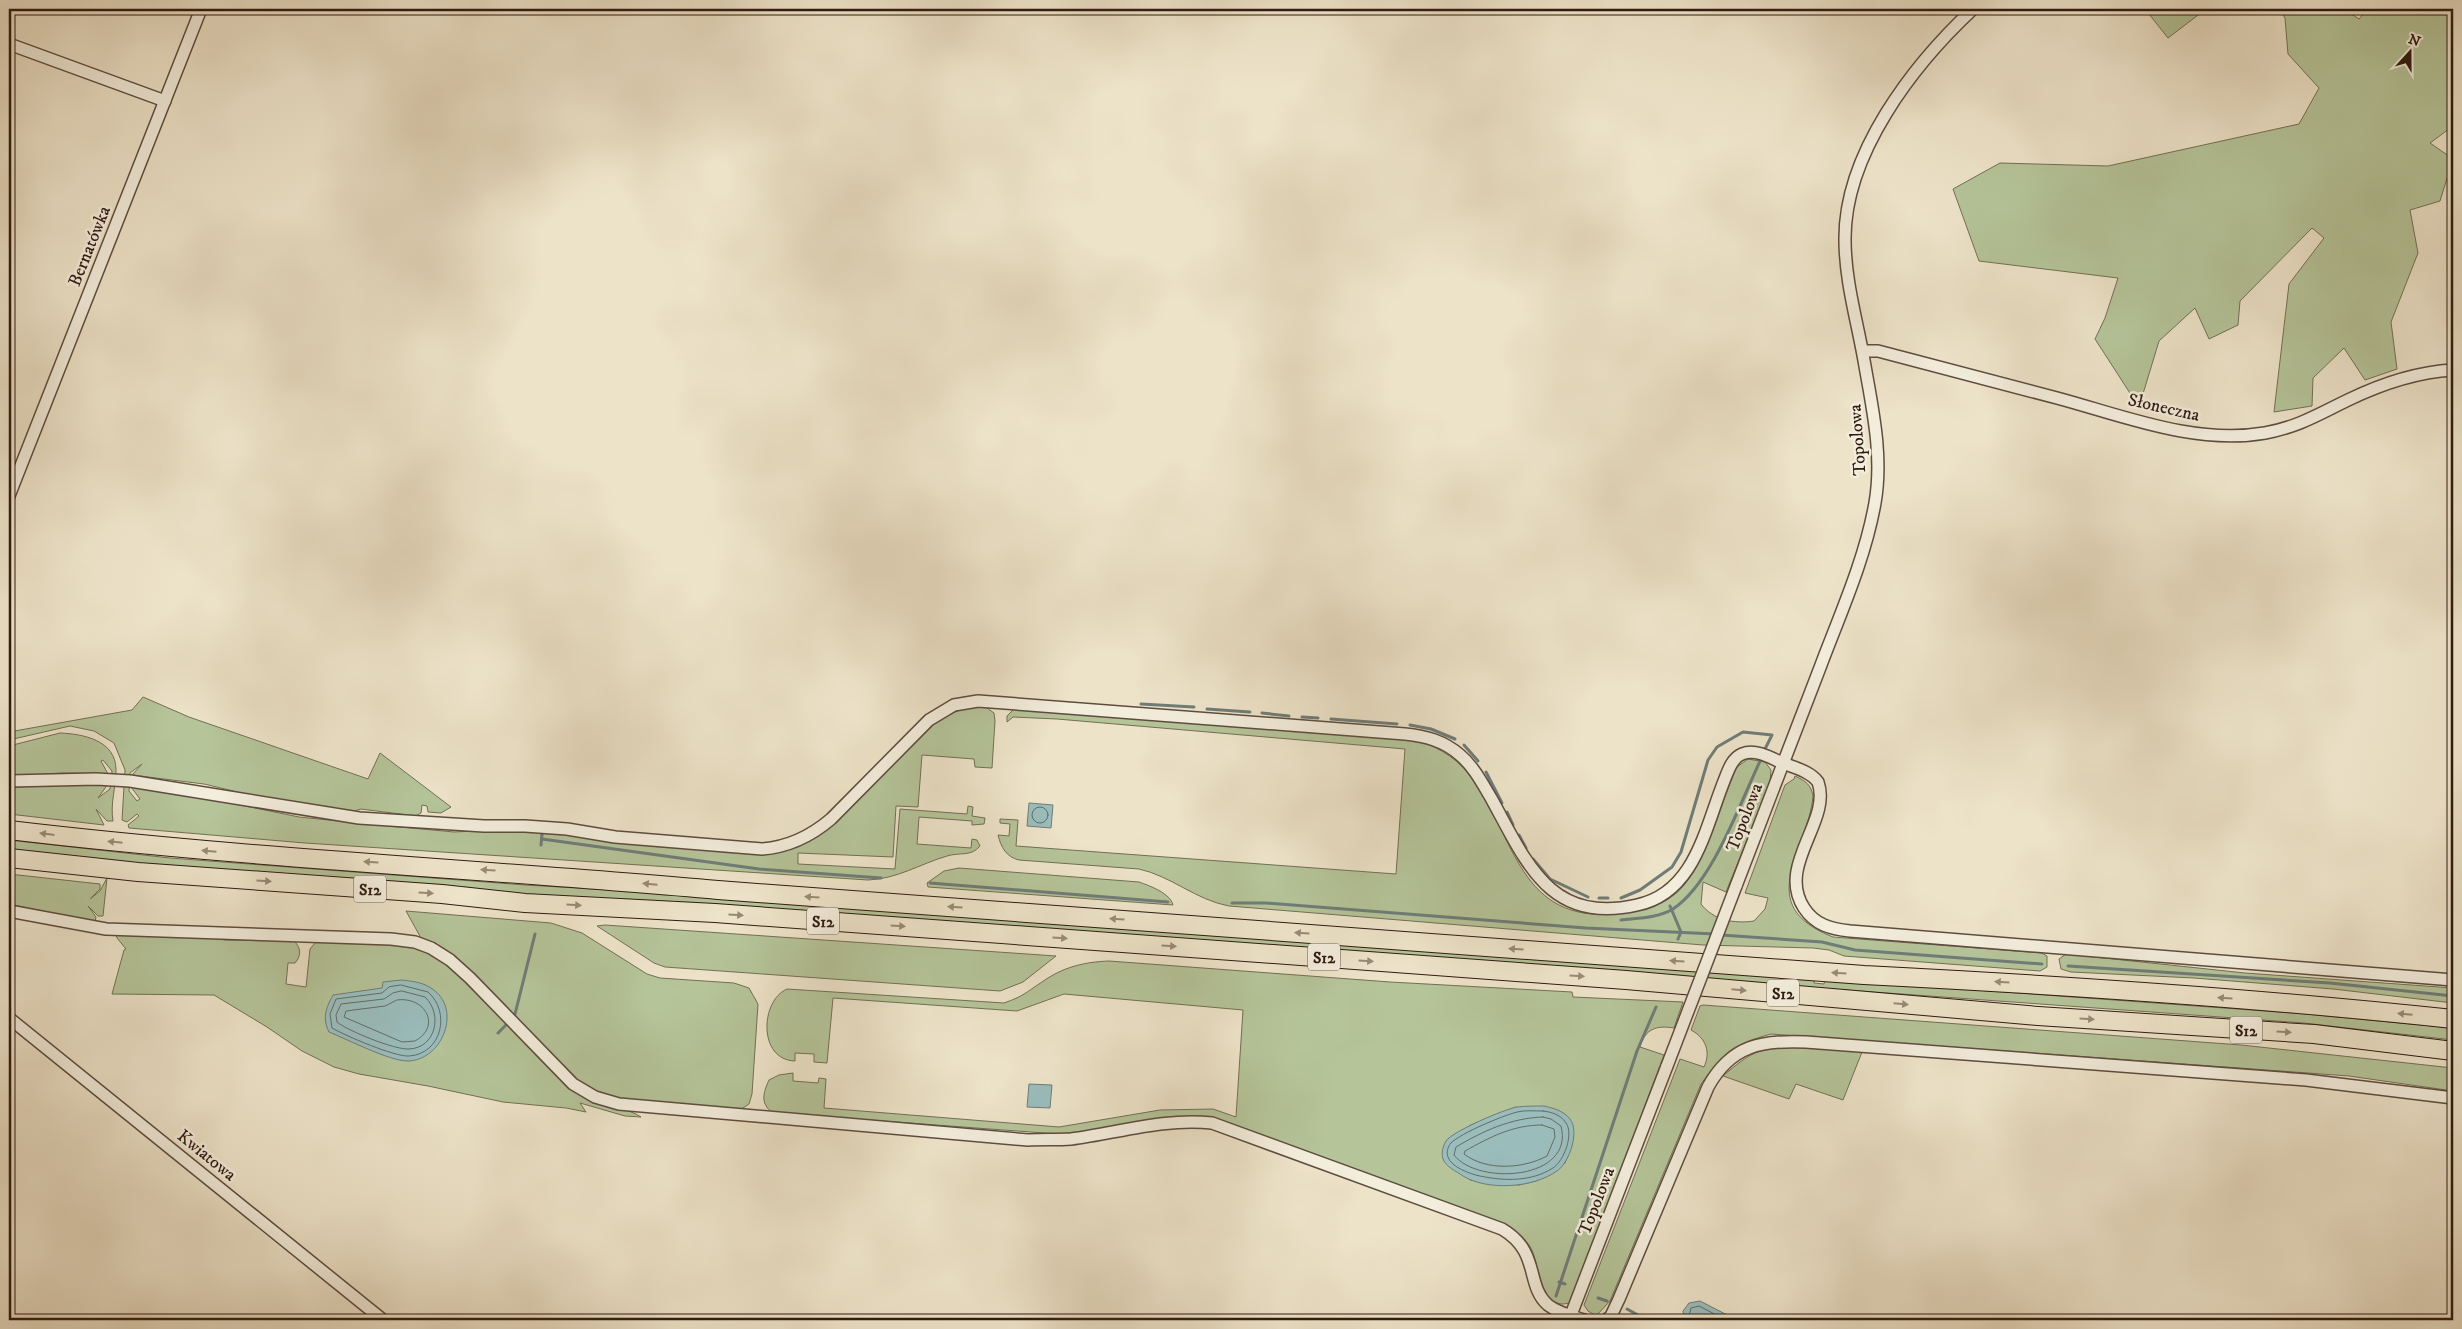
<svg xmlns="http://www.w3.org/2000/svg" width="2462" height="1329" viewBox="0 0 2462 1329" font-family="'IM FELL DW Pica',serif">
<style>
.green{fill:#b5c499;stroke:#726f55;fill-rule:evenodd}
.water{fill:#9abdbc;stroke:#6f7c78}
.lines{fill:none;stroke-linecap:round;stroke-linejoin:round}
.shore{stroke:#646c66;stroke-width:1}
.stream{stroke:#6f7c78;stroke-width:3}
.minor-casing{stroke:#5e4c3f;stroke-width:14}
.highway-casing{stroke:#2f1a11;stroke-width:20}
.minor{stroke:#f3eddc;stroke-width:11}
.highway{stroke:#ede3c9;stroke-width:18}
.minor-bridge-casing{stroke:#5e4c3f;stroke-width:14;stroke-linecap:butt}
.minor-bridge{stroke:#f3eddc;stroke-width:11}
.oneway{fill:#988976}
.labels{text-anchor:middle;stroke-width:5;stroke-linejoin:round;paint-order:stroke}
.shield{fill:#f3eddc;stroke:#6a594e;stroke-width:1}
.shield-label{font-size:16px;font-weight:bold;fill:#2f1a11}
.street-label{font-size:18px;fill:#2f1a11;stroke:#f3eddc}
</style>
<rect width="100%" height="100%" fill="#ede3c9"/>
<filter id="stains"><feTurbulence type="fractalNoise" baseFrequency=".004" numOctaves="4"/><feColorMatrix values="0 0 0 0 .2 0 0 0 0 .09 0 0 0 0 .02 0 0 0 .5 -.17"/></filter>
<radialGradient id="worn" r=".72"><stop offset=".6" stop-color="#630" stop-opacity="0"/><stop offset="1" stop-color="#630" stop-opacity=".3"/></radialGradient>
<g class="green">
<path d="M2145,9H2206L2168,38Z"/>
<path d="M2279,9H2344L2359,19L2367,9H2453V126L2430,143L2453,159L2440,201L2410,210L2418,253L2391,322L2397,369L2365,380L2344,348L2313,378L2312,406L2274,412L2289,284L2324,238L2312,228L2240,301L2238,325L2209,339L2195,308L2159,341L2139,407L2095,339L2105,318L2118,278L1979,261L1953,189L2000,163L2108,166L2299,124L2319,88L2288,54L2285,18Z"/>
<path d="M143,697L189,717L368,779L380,753L451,807L441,813L428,812L427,806L422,805L421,813L416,816L361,809L348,813L288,804L204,784L132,775L142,764L130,773L129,791L137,801L140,799L131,787L221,801L299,817L378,825L454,832L517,829L778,851L797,847L822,830L934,723C951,712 964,708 983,705L994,713L995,721L992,768L975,767L974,759L922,755L918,807L896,806L893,857L798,853V864L895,869L900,809L967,814L968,806L973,807L972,816L985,818L984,824L972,825V821L919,817L917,844L971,848L972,839L977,840L980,846C971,857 960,852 947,856C920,864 897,879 868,880L305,843L129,828L128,825L139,816L137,814L127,822L122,820L125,770L114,743L94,731L70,726L9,740V732L132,710Z"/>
<path d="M1015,708L1411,739C1434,745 1453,755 1468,773C1513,828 1516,920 1609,914C1630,913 1656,909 1674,895C1705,871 1720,803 1737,767L1748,759L1765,762L1771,770L1770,783L1726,892L1703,882L1701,904C1713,920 1734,924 1754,921L1765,909L1768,898L1745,893L1785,785L1794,779L1795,776C1806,781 1811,785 1813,796C1808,852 1751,905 1833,937L2042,953L2047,956V967L2040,971L1844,956L1829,950L1813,948L1703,945L1229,906C1196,900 1171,876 1139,869L1019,860C1006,857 1001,847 998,835L1009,836L1010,824L1000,823V819L1018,820L1016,846L1396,874L1405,749L1057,719L1013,717L1007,722V716Z"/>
<path d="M60,733C83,734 116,740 116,770C116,788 110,803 113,821H107L96,809L104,825L9,814V788L57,784H108L98,798L110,789L112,771L103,760L101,761L108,774L63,773L9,776V746Z"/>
<path d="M9,840L170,858L525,885L716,896L1814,978V983L1824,984L1825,979L2306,1014L2453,1028V1040L2304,1023L526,895L169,867L9,849Z"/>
<path d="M959,868L1139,882C1150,886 1170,893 1173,905L928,887L927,883L944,871Z"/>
<path d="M9,874L100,884V889L90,899L100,891L107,878L103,916H98L88,906L96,917L95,922L9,904Z"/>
<path d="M406,911L551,923L582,933L647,974L660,978L734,983L749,988L758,1004L752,1094L749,1104L740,1110C700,1107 648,1106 609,1097C595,1094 584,1085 572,1076L449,952L421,938Z"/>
<path d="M605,925L1056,956L1023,982L1000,991L665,967L654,963L597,926Z"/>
<path d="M116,934L215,938L225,940H293C301,947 302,955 295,963H288L286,984L306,987L310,949L316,942L401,944L425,949L447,962L568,1085C578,1092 587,1099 599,1104C613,1109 628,1108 641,1117L625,1116L580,1103L586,1112L566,1108L503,1102L428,1086L359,1074L334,1067L302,1051L267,1027L214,995L112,994L124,950L126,949L117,938Z"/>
<path d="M2066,954L2245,973L2453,988V1003L2333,989L2194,978L2071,972L2061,969L2059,959Z"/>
<path d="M1109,961L1390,982L1572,992L1573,997L1683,1002L1674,1028C1656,1025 1645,1029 1640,1047L1664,1055L1573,1297L1569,1303C1538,1312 1541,1262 1529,1245C1523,1236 1515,1230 1505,1224C1433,1198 1361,1170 1288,1145C1255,1133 1221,1117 1186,1117C1143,1116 1100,1132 1058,1134L773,1113C760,1104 763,1093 769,1080L779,1075L793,1073V1081L818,1083L819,1078L826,1079L824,1108L1059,1127L1160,1110L1213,1109L1236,1117L1243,1010L1064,994L1017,1011L833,998L827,1063L814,1062V1054L795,1053V1061C758,1060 760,1001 787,989L1004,1003C1024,996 1025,993 1042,982C1063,967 1084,962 1109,961ZM1516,1107L1573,1139L1565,1163L1536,1181L1519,1185L1470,1180L1447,1140L1471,1125Z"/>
<path d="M1703,1005L2241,1045L2453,1068V1091L2349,1076L1771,1034C1731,1045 1725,1051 1701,1084L1610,1301L1596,1316L1588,1311L1584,1305L1680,1059L1704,1067C1711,1052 1706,1038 1691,1030L1700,1006Z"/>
<path d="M1795,1047L1862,1052L1843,1100L1796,1084L1789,1099L1723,1076C1751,1052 1758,1048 1795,1047Z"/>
</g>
<g class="water">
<path d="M1029,803L1053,805L1051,828L1027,826Z"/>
<path d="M401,980C411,981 422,982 431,988C463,1008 443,1060 408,1061C389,1061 349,1040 329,1032C322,1018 326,1008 333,995L382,988L383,982Z"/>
<path d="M1029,1084L1052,1085L1050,1108L1027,1107Z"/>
<path d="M1544,1106C1553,1108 1564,1111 1570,1119C1580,1132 1569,1163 1557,1171C1533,1188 1488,1191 1463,1176C1456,1171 1446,1167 1443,1159C1441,1153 1443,1146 1446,1141C1453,1131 1505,1109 1517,1107C1526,1106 1535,1106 1544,1106Z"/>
<path d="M1700,1301L1737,1320H1684L1683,1311L1689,1303Z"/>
</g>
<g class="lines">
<g class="shore">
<circle cx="1040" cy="815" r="8"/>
<path d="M401,985L428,992C451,1012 442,1054 409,1056C395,1057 346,1036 332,1028L330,1014L336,999L382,993L389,987Z"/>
<path d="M402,991L425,997C443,1014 436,1048 409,1049C395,1050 348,1031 337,1022L336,1015L341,1004L384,999L393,993Z"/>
<path d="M397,1000C425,996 442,1026 415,1041L402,1042L344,1017L346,1011L385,1006Z"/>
<path d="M1543,1111C1552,1112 1561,1115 1566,1123C1574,1134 1564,1161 1553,1168C1531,1182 1504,1181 1480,1176C1470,1174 1451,1167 1448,1157C1446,1153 1448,1146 1451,1143C1461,1133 1502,1116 1517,1112C1525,1110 1535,1111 1543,1111Z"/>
<path d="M1543,1117L1551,1119L1561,1126C1575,1180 1478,1186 1454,1155L1456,1147C1483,1131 1511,1118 1543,1117Z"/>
<path d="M1542,1125L1554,1129L1555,1137L1547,1156C1523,1169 1486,1171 1464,1154L1465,1151C1490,1137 1513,1125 1542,1125Z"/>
<path d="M1688,1320L1691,1308L1699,1306L1726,1320"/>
</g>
<g class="stream">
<path d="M1141,704L1194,707"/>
<path d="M1207,709L1250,712"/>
<path d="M1262,713L1289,716"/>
<path d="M1302,717L1318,718"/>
<path d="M1331,719L1397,724"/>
<path d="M1410,725L1431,729L1455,739"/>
<path d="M1464,745L1478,761"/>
<path d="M1486,772L1502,803"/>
<path d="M1507,812L1513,825"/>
<path d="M1519,835L1526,848"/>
<path d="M542,839L759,869L881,878"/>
<path d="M541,845L542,834"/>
<path d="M1533,859L1550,879L1588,897"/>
<path d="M930,883L1168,902"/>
<path d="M1599,898H1608"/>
<path d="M1621,898L1640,890L1672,867L1681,852L1708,760L1717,747L1743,732L1772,735L1764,751"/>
<path d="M1232,903H1266L1586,928L1715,934"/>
<path d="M1670,906L1681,932L1678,939"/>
<path d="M1621,920C1638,918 1658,918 1673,909C1713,883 1741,800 1762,757"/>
<path d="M1721,935L1822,942L1855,950L2042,964"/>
<path d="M2068,966L2330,983L2453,996"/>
<path d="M514,1018L535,934"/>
<path d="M498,1033L509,1022"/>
<path d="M1559,1282L1565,1284"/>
<path d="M1556,1296L1637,1051L1656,1007"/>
<path d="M1598,1298L1607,1301"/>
<path d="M1627,1309L1647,1320"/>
</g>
<g class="minor-casing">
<g id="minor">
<path d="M9,44L165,101"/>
<path d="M1863,351H1878C1938,367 1998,382 2057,398C2124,416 2195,445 2265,433C2298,427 2319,414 2348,400C2381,384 2417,372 2453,370"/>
<path d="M9,496L201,9"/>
<path d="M9,781L96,779L130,781L359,818L484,826H525L567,829L615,837L762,849C789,847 811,836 831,819L929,720L954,705L978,701L1405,734C1426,736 1444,741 1460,755C1474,767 1482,783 1491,798C1526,861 1549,925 1637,905C1695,893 1705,828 1724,781C1728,771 1732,758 1742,754C1754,749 1768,756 1778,761C1791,767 1809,770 1818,782C1832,821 1776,865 1804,908C1815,925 1831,929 1850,931L2453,980"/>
<path d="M1736,886C1764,812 1793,739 1821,665C1841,612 1865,559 1875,503C1883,457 1873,411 1865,366C1858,324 1845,282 1845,240C1844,154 1913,65 1973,9"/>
<path d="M9,911L106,929L391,939L415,942L431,948L450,960L470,978L573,1084L595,1097L619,1104L1028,1140C1042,1139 1057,1140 1071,1139C1118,1133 1163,1118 1212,1123L1502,1229C1541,1252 1525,1285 1548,1305C1558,1313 1572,1316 1584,1320"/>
<path d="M9,1018L383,1320"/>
<path d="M1569,1320L1667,1066"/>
<path d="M1606,1320L1611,1316L1619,1299L1708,1087C1731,1045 1762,1040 1806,1042L2306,1080L2453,1098"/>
</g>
</g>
<g class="highway-casing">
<g id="highway">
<path d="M9,830C244,858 481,869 718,890L1864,975C2061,985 2257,998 2453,1019"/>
<path d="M9,858L138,872L442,894L525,903L715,913L1626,980L2038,1016L2314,1034L2453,1051"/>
</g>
</g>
<use href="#minor" class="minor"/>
<use href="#highway" class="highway"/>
<g class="minor-bridge-casing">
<path id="minor-bridge" d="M1667,1066L1736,886"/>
</g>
<use href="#minor-bridge" class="minor-bridge"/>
</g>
<defs><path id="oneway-solid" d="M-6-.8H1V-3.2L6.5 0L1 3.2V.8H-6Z" transform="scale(1.25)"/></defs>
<g class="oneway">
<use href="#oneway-solid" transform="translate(47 834) rotate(-173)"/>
<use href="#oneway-solid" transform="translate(115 842) rotate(-174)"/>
<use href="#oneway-solid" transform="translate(209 851) rotate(-175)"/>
<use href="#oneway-solid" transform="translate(371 862) rotate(-176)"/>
<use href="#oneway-solid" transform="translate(488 870) rotate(-176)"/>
<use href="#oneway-solid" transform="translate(264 881) rotate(4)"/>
<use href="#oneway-solid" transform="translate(650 884) rotate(-175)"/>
<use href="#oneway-solid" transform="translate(426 893) rotate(4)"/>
<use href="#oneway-solid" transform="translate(812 897) rotate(-176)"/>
<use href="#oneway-solid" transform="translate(574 905) rotate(3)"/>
<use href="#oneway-solid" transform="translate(955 907) rotate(-176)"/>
<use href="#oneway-solid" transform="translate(736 915) rotate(4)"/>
<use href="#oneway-solid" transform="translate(1117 919) rotate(-176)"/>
<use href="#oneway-solid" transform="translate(898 926) rotate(4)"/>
<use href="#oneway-solid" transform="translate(1302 933) rotate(-176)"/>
<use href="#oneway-solid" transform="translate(1060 938) rotate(4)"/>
<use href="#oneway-solid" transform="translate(1169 946) rotate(4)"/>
<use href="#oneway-solid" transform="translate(1516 949) rotate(-176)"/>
<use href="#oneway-solid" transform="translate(1366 961) rotate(4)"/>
<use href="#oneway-solid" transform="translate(1677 961) rotate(-176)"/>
<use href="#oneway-solid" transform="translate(1839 973) rotate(-176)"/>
<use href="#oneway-solid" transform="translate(1577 976) rotate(4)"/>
<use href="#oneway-solid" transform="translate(2002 982) rotate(-177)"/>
<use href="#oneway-solid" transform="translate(1739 990) rotate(5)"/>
<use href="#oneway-solid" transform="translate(2225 998) rotate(-176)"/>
<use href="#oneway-solid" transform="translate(1901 1004) rotate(5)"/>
<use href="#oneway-solid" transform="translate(2405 1014) rotate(-175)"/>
<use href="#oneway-solid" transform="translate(2087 1019) rotate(4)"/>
<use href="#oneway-solid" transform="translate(2284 1032) rotate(4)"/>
</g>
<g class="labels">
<g class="shield">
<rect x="354" y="875.5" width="32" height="27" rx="4"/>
<rect x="807" y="907.5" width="32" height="27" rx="4"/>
<rect x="1308" y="943.5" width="32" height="27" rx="4"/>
<rect x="1767" y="979.5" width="32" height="27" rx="4"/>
<rect x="2230" y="1016.5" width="32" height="27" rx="4"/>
</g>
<g class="shield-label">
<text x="370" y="895">S12</text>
<text x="823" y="927">S12</text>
<text x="1324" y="963">S12</text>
<text x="1783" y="999">S12</text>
<text x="2246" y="1036">S12</text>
</g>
<g class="street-label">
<text transform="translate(89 246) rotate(-68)" y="6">Bernatówka</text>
<text transform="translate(2164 407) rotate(13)" y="6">Słoneczna</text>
<text transform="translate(1857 440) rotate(-94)" y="6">Topolowa</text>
<text transform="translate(1744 817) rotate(-69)" y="6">Topolowa</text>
<text transform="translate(207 1155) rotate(39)" y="6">Kwiatowa</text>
<text transform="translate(1596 1201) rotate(-69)" y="6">Topolowa</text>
</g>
</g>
<rect width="2462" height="1329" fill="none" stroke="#ede3c9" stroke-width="30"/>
<rect x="10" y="10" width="2442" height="1309" fill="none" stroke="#2f1a11" stroke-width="2.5"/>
<rect x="15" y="15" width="2432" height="1299" fill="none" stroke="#2f1a11"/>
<g transform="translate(2410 52) rotate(21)" stroke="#f3eddc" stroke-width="4" paint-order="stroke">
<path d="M0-4L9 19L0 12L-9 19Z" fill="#2f1a11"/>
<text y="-8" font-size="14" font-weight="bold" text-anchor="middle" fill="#2f1a11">N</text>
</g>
<rect width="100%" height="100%" filter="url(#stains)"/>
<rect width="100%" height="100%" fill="url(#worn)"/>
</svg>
